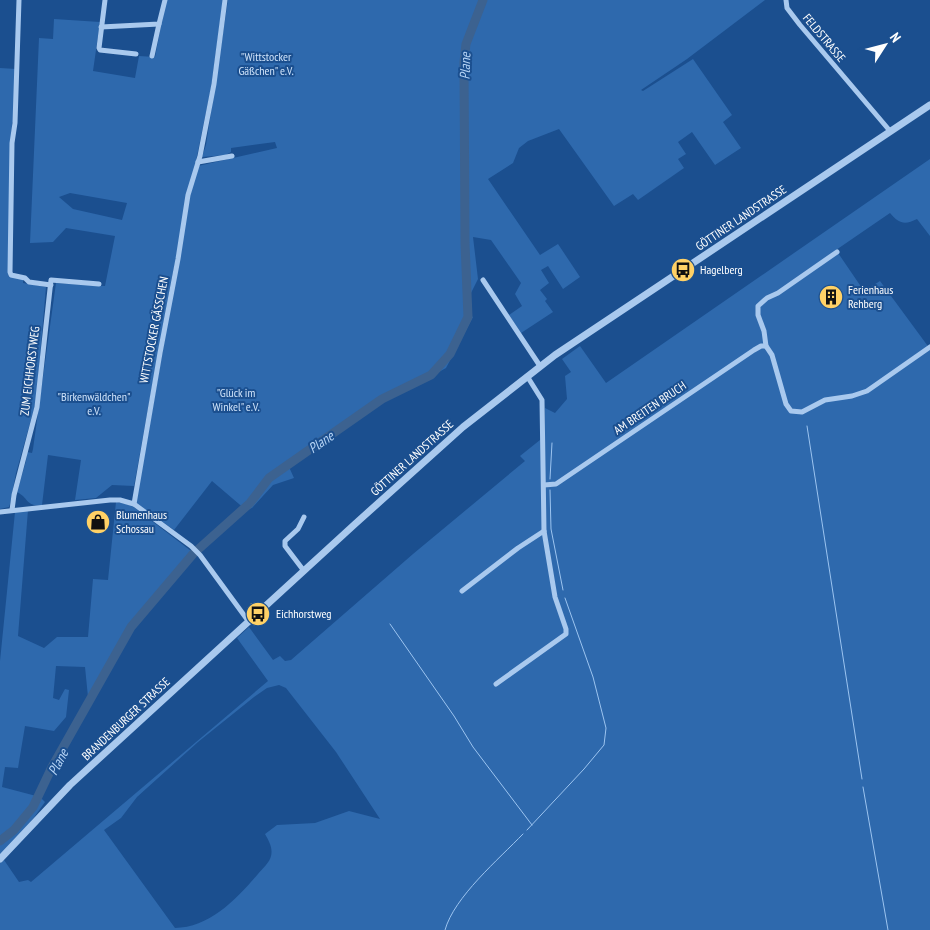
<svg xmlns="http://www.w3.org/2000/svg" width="930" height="930" viewBox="0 0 930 930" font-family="'PT Sans Narrow',sans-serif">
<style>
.green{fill:#2e69ad;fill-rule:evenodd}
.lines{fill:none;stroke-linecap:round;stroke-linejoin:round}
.stream{stroke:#9cc4f0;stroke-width:1}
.river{stroke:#3c6290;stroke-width:9}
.minor{stroke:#a9c9ee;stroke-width:5}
.tertiary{stroke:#a9c9ee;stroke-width:7}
.labels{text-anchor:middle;stroke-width:4;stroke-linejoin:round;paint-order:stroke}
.street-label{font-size:12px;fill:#fff;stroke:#1b4f8f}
.park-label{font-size:12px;fill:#cfe3fa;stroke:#1b4f8f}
.poi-label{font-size:12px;fill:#fff;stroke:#1b4f8f;text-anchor:start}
.water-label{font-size:14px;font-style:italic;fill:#b5d3f5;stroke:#1b4f8f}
</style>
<rect width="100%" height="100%" fill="#1b4f8f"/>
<g class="green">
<path d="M166,0H223L211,88L171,282L134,486L112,485L96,498L75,500L81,460L48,455L42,505C26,507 29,498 17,492L26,461L27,452L32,453L33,449L56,283L105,286L115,236L66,228L53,242L30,243L39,38L53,39L54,19L100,22L93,71L135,78L139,56L155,57ZM70,193L127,203L122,220L73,209L59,197Z"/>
<path d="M228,0H482L465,43L464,60L466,44L483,0H765L687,59L641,90L643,91L693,59L732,115L723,122L741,148L715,165L692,132L678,142L686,154L678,159L684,168L638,200L633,194L614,206L559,129L528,141L519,148L513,163L488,179L540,255L558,244L580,277L563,289L548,266L541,270L549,283L540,290L547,299L545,301L553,312L521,333L509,315L522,306L515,294L521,283L491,240L473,237L478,279L469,297V315L473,317L446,368L381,404L337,432L289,467L294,478L273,485L252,508L246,510L212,481L174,530L136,503L190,195L198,166L277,148L275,142L231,148V152L226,155L202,157L206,145Z"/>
<path d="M0,68L16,69L14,121L12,123L8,276L23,279V283L46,287L36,402L16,473L10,504L9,507L0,509Z"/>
<path d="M930,159V236L917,219C905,225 899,224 890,213L836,250L864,291L880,281L930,349V930H0V863L4,860L19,882L28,880L31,882L268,681L237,638L249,627L273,660L280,656L285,661L291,660L413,554L525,461L520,456L545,436V408L555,413L567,399L565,376L571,372L562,359L580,346L606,383ZM279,685L286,688L336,752L380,819L349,811L315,823L277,825L265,834C269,841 273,848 271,856C270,862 262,869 258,874C237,899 209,928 175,928L104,830L121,818L137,797L198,742L254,697L267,688Z"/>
<path d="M116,502L131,505L195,554L131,627L89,707L85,667L56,666L53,698L59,700L65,689L69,690L66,717L54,731L25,726L18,768L5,767L2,787L40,797L45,802L25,830L0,855V661L15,512L28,510L18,636L44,648L57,637H88L93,579L108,580Z"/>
</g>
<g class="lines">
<g class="stream">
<path d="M807,426L862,779"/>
<path d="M550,479L552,443"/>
<path d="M550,490L551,529L563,590"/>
<path d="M390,624L454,716L473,747L532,825"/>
<path d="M863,787L888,930"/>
<path d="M527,830L584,769L604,745L606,728L593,677L565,598"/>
<path d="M445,930C454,897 499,859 523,834"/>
</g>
<path class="river" d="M0,841L14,830L33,807L52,767L131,627L193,554L250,503L269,478L382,399L431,375L450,354L468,317L465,243L464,62L466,44L483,0"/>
<g class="minor">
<path d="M19,0L15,123L12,143L10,272L11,275L25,278L29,282L51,285"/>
<path d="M105,0L99,48L100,50L136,54"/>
<path d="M786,0L787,8L800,25L890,131"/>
<path d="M101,27L159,24L165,0"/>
<path d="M152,56L159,24"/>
<path d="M198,162L232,156"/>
<path d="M837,252L778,293L767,298L758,306V315L764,331L766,346L772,355L786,404L791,411L802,412L825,400L852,396L867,391L930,347"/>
<path d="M483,280L540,366"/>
<path d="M544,485L556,484L754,350L761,346H766"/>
<path d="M134,504L160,353L178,259L188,195L200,156L214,84L225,0"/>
<path d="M12,510L14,495L37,407L51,280L99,284"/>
<path d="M0,512L110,500H120L134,504L191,546L200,555L249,622"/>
<path d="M304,517L298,529L285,541V546L304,571"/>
<path d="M462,591L518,548L544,531"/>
<path d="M496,684L566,634V629L555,597L544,531L542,400L527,376"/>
</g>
<path class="tertiary" d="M0,859L70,785L355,524L463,427L555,355L930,105"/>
</g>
<defs>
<g id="bus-disc" transform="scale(1.25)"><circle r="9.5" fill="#ffd166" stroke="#1b4f8f"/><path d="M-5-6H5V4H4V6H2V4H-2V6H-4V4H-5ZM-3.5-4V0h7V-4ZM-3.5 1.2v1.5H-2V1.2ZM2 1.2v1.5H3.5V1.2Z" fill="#111"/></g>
<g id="building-disc" transform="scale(1.25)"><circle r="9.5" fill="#ffd166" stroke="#1b4f8f"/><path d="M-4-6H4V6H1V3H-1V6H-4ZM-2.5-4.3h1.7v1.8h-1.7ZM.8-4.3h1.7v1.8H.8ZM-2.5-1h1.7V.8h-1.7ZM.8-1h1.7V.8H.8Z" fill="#111"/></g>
<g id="shop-disc" transform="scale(1.25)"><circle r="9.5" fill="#ffd166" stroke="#1b4f8f"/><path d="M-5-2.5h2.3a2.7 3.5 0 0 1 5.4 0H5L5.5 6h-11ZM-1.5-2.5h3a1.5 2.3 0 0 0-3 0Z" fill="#111"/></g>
</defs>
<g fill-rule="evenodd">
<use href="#bus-disc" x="683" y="270"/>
<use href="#building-disc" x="831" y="297"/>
<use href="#shop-disc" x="98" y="522"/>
<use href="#bus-disc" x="258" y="614"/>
</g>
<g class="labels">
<g class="street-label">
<text transform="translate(824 38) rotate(50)" y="4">FELDSTRASSE</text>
<text transform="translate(741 218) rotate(-34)" y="4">GÖTTINER LANDSTRASSE</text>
<text transform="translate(154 330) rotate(-79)" y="4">WITTSTOCKER GÄSSCHEN</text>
<text transform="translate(30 371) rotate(-83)" y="4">ZUM EICHHORSTWEG</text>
<text transform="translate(650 408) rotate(-34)" y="4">AM BREITEN BRUCH</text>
<text transform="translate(412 458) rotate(-42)" y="4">GÖTTINER LANDSTRASSE</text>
<text transform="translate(126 719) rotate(-43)" y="4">BRANDENBURGER STRASSE</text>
</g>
<g class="park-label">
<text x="266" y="61">"Wittstocker<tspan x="266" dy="14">Gäßchen" e.V.</tspan></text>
<text x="236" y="397">"Glück im<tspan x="236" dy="14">Winkel" e.V.</tspan></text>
<text x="94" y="401">"Birkenwäldchen"<tspan x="94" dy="14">e.V.</tspan></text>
</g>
<g class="poi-label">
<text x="700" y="274">Hagelberg</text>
<text x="848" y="294">Ferienhaus<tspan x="848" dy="14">Rehberg</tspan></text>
<text x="116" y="519">Blumenhaus<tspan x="116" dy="14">Schossau</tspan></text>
<text x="276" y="618">Eichhorstweg</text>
</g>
<g class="water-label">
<text transform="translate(465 66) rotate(-88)" y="5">Plane</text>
<text transform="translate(321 442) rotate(-35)" y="5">Plane</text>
<text transform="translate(58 762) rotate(-62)" y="5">Plane</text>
</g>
</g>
<g transform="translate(885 45) rotate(54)" stroke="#1b4f8f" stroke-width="4" paint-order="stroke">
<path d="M0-4L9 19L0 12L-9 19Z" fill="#ffffff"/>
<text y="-8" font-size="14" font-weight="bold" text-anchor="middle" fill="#ffffff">N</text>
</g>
</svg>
